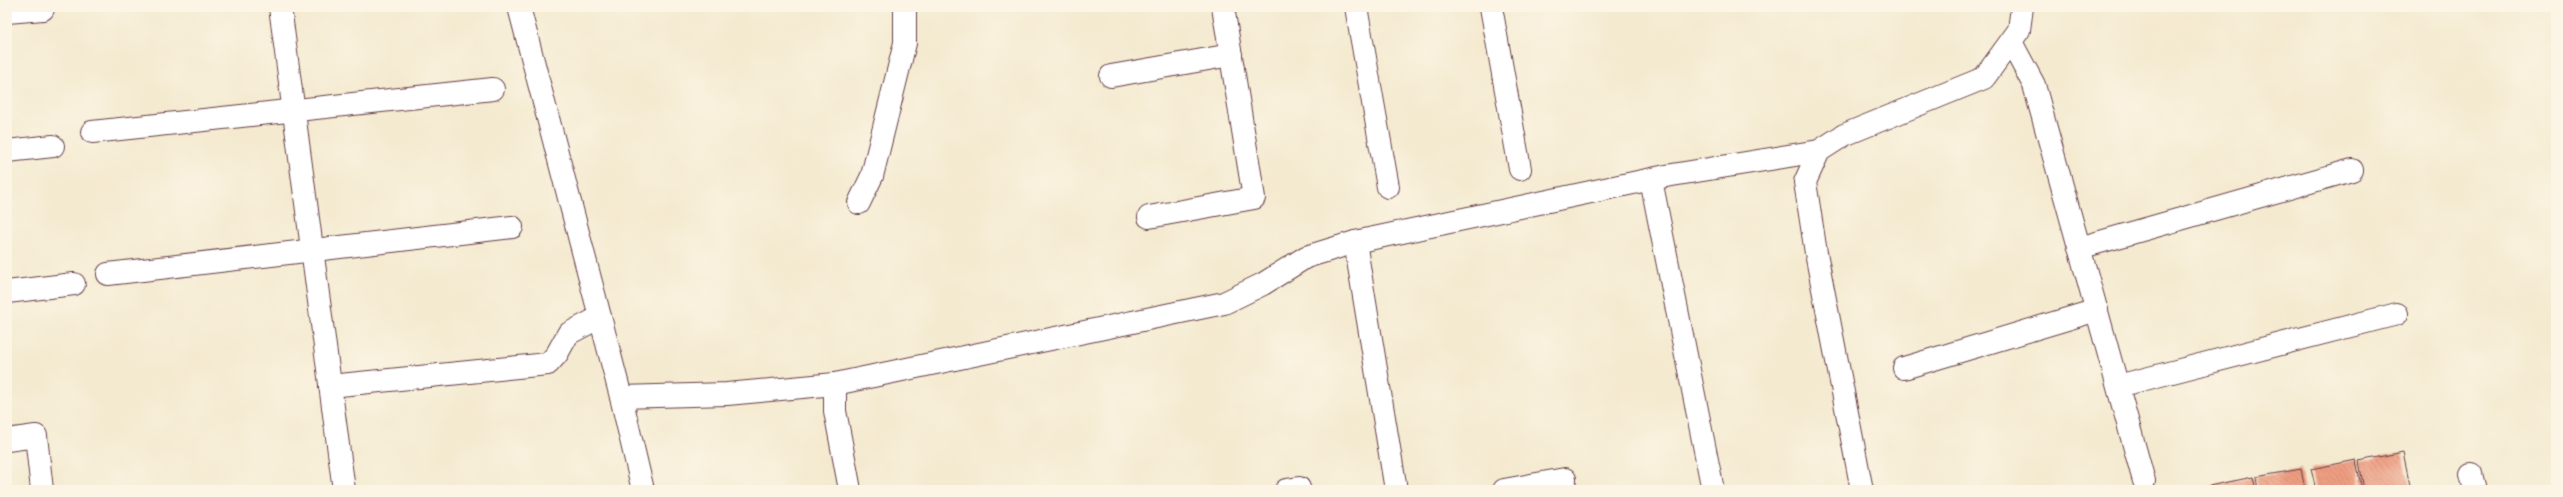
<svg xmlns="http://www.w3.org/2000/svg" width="2563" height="497" viewBox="0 0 2563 497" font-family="'Balsamiq Sans',sans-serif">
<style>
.building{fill:url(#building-back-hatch)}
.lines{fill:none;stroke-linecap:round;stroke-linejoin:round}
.minor-casing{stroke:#643d44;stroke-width:24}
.minor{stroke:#fff;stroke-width:22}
</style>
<defs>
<pattern id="building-back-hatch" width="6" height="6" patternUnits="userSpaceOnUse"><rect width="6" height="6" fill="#ef9f83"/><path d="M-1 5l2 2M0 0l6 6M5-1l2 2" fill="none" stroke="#c4816b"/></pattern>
</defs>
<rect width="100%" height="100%" fill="#fcf5e5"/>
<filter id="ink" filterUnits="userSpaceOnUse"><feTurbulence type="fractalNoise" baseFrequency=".025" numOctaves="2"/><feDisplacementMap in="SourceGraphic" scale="8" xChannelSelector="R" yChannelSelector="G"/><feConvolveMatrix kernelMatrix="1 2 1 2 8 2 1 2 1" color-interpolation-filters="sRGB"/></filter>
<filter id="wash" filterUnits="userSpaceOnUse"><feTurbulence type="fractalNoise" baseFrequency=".012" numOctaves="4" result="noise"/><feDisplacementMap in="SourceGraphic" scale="16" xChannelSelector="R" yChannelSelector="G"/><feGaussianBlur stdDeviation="0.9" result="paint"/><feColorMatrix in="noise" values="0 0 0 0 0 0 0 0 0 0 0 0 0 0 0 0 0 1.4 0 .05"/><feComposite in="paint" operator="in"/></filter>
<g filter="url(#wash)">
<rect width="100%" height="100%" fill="#f4ead0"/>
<g id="blocks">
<g class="building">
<path d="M2403,452L2411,490H2364L2359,461Z"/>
<path d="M2356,460L2362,490H2316L2311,469Z"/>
<path d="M2301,469L2305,490H2258L2256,477Z"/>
<path d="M2253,477L2256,490H2210L2209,486Z"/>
<path d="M2199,486L2200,490H2182V489Z"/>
</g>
</g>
</g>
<g filter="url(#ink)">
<use href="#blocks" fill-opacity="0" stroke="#643d44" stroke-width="1"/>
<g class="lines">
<g class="minor-casing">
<g id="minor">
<path d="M280,7L344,490"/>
<path d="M519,7L621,397L643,490"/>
<path d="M1356,7L1388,187"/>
<path d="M1491,7L1520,169"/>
<path d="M7,12L43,9"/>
<path d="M2011,42L2034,85L2144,481"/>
<path d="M1111,76L1231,55"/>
<path d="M92,132L493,89"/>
<path d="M7,151L53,146"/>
<path d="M1651,180L1713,490"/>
<path d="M859,203L872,176L905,43V7"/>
<path d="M1149,217L1254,198L1223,7"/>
<path d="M1355,242L1396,490"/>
<path d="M2079,248L2352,170"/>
<path d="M108,274L512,227"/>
<path d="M7,292L74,284"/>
<path d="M1904,368L2097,310"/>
<path d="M835,384V411L850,490"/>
<path d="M330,386L548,364L557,354L568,334L600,317"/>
<path d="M2118,386L2397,314"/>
<path d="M621,397L727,394L835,384L1224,303L1263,284L1306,257L1355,242L1666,176L1819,151"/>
<path d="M7,440L36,436L42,490"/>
<path d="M2471,474L2475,490"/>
<path d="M1286,490L1299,488"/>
<path d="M1504,490L1565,479"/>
<path d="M1862,490L1816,253L1805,182L1819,151L1844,135L1984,78L2019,30L2022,7"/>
</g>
</g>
<use href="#minor" class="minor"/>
</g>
</g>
<rect width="2563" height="497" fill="none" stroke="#fcf5e5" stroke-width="24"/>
</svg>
